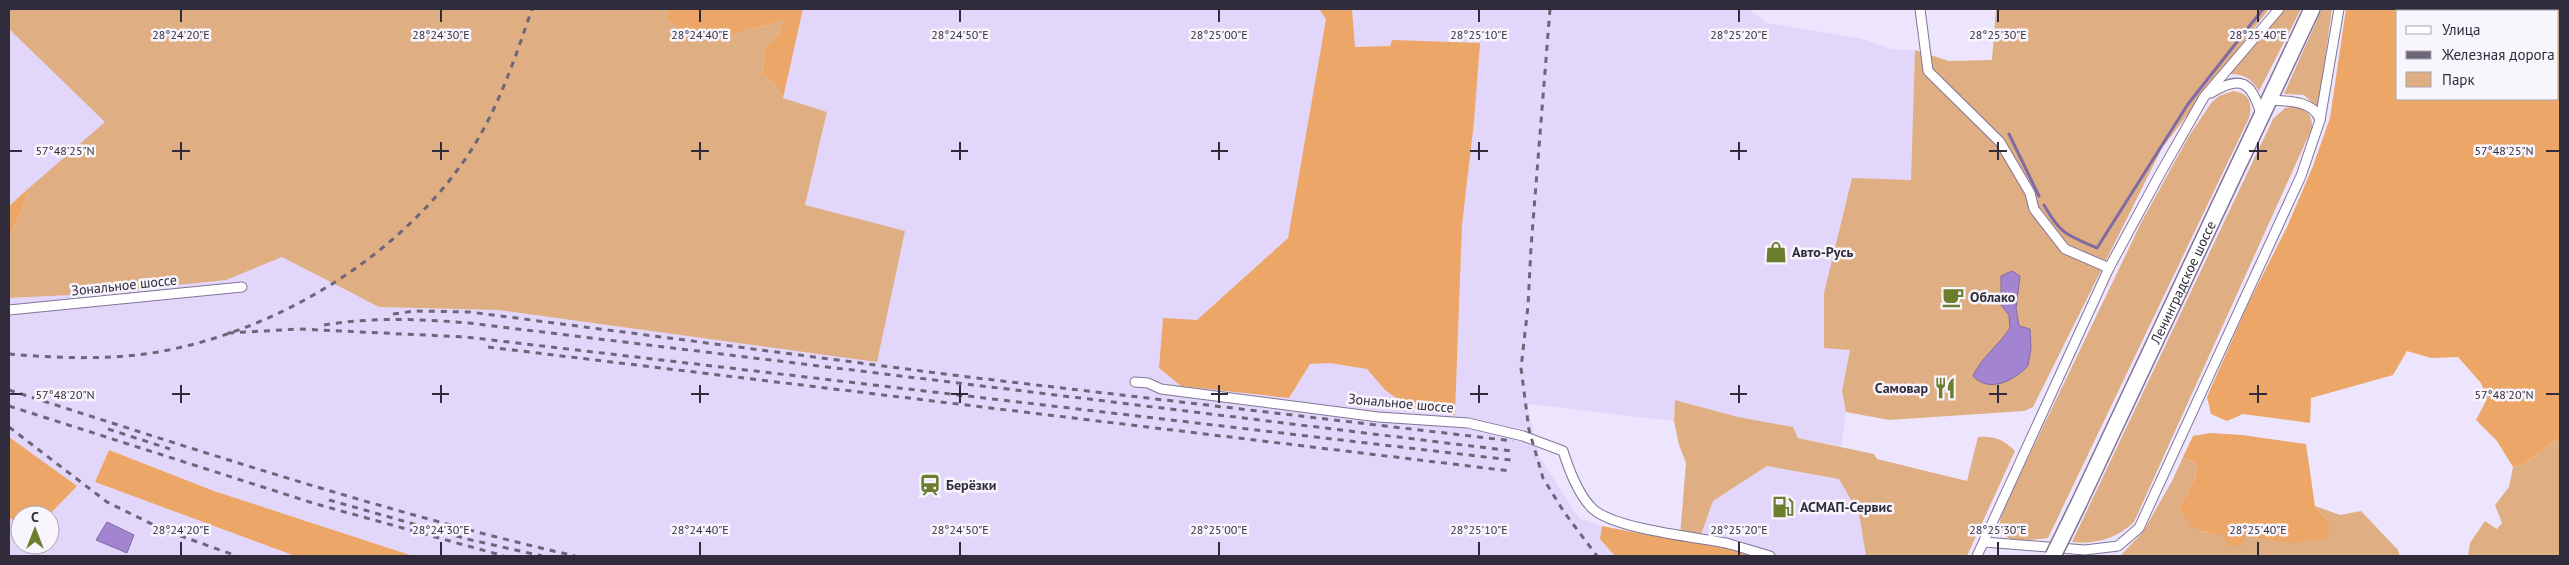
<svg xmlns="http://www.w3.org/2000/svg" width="2569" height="565" viewBox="0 0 2569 565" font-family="'PT Sans',sans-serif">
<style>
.built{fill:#e3d6fb}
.green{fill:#e0ae83}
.forest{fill:#eca668;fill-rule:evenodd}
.water{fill:#a284d0;stroke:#806aa3}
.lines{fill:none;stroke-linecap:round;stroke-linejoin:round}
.stream{stroke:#806aa3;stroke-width:3}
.minor-casing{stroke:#827598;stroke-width:11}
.trunk-casing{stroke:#827598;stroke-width:18}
.minor{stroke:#fff;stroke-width:9}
.trunk{stroke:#fff;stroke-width:15}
.rail{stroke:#6c6678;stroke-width:3;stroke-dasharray:6 6;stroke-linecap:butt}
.trunk-bridge-casing{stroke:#827598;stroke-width:18;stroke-linecap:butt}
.trunk-bridge{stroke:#fff;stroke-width:15}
.ticks{fill:none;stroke:#312c3b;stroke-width:2}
.labels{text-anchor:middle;stroke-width:5;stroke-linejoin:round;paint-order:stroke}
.poi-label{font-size:14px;font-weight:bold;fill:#312c3b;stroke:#f8f5fd;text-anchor:start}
.street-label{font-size:14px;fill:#312c3b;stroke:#f8f5fd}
.ticks-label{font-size:12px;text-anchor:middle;fill:#312c3b;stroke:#f8f5fd;stroke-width:5;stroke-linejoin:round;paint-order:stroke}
</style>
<rect width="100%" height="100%" fill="#ede5fd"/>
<g class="built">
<path d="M803,9H1319L1326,19L1288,238L1197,320L1310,364L1330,363L1367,369L1385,390L1455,415L1462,225L1474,122L1391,46L1354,47L1352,9H1749L1767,23L1859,38L1892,49L1915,50L1911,180L1834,254L1824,293L1850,350L1842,391L1846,412L1841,446L1798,438L1793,427L1738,417L1675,400L1674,421L1527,404L1539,456L1579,518L1602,526L1600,539L1615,556H413L214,491L109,450L95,482L295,556H9V518L20,523V545H50L49,515L76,486L9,437V298L91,294L226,280L282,257L379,307L499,310L805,205L827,112L783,98Z"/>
<path d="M9,29L106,122L9,206Z"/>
<path d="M1767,466L1839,479L1859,514L1866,556H1757L1699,540L1713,501Z"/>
</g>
<g class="green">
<path d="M9,9H668L666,19L694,39H715L783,21L779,34L766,48L762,73L774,83L783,98L827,112L805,205L905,231L877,362L499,310L379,307L282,257L226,280L91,294L9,298V239L22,210L29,188L105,122L9,29Z"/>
<path d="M1996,9H2269L2162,148L2033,407L2024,411L1889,420L1846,412L1842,391L1850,350L1824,348V293L1852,178L1911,180L1915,50L1949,61L1992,60Z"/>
<path d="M2283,9H2301L2259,91C2251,79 2245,74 2230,74Z"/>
<path d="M2322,9H2332L2318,108L2304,95L2284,94Z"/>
<path d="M2233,91C2249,93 2253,102 2249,118L2048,538C2024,541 1989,547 2003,510L2142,221L2189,136L2211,103L2219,96Z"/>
<path d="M2296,106C2308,112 2312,114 2312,128L2134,522C2117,538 2096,545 2072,542L2273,119L2285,108Z"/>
<path d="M1675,400L1738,417L1793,427L1798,438L1874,454L1877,459L1967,481L1978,437C1994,436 2003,439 2015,451L1967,556H1866L1859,514L1839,479L1767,466L1713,501L1699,540L1680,536L1686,463L1679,445L1674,421Z"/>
<path d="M2560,437V556H2468L2470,543L2485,521L2497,529L2502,523L2495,505L2509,487L2513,467L2525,463Z"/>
<path d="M2183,457L2197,464L2195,479L2179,508L2202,532L2252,536L2331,525L2315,506L2340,515L2361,511L2398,550L2400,556H2120L2143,532L2172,481Z"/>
</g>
<g class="forest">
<path d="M668,9H803L783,98L774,83L762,73L766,47L779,34L783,21L715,39H694L666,19Z"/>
<path d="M1319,9H1352L1355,47L1390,46L1392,40L1480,43L1474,122L1462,225L1455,415L1410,408L1385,390L1367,369L1330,363L1310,364L1289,398L1181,386L1159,368L1163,318L1197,320L1288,238L1326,19Z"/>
<path d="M2346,9H2560V437L2525,463L2513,467L2497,441L2476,420L2487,399L2481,383L2458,357L2431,358L2407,351L2393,375L2311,398L2310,423L2243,414L2227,421L2211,414L2207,397L2248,304L2287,227L2313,166L2330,118ZM2558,11V99H2398V11Z"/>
<path d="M29,188L22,210L9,239V206Z"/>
<path d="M2210,433L2242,435L2306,444L2315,506L2331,525L2326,538L2292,543L2246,536L2242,546H2229L2223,535C2195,531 2195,532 2179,508L2195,479L2197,464L2183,457L2193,436Z"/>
<path d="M9,437L77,486L49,515H20V523L9,518Z"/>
<path d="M109,450L214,491L413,556H295L95,482Z"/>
<path d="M1602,526L1643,534L1699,540L1757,556H1615L1600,539Z"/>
</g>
<g class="water">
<path d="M2012,271L2020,276L2016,308L2019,326L2030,329L2031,348L2028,366C2014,380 1990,394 1973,376C1981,358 1999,345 2010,328L2009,315L2001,305V276Z"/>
<path d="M107,522L134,535L127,553L96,540Z"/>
</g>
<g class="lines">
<g class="stream">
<path d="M2009,134L2039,196"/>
<path d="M2044,205C2061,235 2067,235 2097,248L2188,104L2263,9"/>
</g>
<g class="minor-casing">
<g id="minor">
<path d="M1920,9L1928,71L2000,142L2030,193L2034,209L2065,249L2109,268"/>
<path d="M2211,93C2241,75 2251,81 2261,114"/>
<path d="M2269,100C2286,101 2314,100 2320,120"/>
<path d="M9,310L242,287"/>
<path d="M1135,382L1148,383L1161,389L1378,417L1468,423L1523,436L1563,451C1569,470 1578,495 1593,509C1615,529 1695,537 1726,543C1741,547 1755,552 1770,556"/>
<path d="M1984,542L2085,550L2118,546L2139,528L2301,176L2320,120L2339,9"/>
<path d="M1977,556L2109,268L2160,174L2204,97L2279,9"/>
</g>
</g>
<g class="trunk-casing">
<g id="trunk">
<path id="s1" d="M2079,503L2312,9"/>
</g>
</g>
<use href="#minor" class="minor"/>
<use href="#trunk" class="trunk"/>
<g class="rail">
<path d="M1550,9L1531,247L1528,306L1521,368L1529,430L1543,478L1564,512L1597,556"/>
<path d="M393,314L415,311L470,312L960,376L1513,441"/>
<path d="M324,325C372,317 421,319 469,323L1512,451"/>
<path d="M228,333L299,329L466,337L1511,460"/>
<path d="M488,347L1510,471"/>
<path d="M9,354C55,358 105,360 152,353C277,333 408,253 475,144C501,101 516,55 532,9"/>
<path d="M9,390C197,450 383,512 575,556"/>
<path d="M9,406L316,504L504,556"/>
<path d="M9,427L107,502L164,530L237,556"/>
<path d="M108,429L170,449"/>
<path d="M329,500L467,539L542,556"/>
</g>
<g class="trunk-bridge-casing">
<path id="trunk-bridge" d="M2053,556L2079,503"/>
</g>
<use href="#trunk-bridge" class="trunk-bridge"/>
</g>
<path class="ticks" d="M181,10V22M441,10V22M700,10V22M960,10V22M1219,10V22M1479,10V22M1739,10V22M1998,10V22M2258,10V22M181,142V160M441,142V160M700,142V160M960,142V160M1219,142V160M1479,142V160M1739,142V160M1998,142V160M2258,142V160M10,151H22M172,151H190M432,151H449M691,151H709M951,151H968M1211,151H1228M1470,151H1488M1730,151H1747M1989,151H2007M2249,151H2267M2546,151H2559M181,385V403M441,385V403M700,385V403M960,385V403M1219,385V403M1479,385V403M1739,385V403M1998,385V403M2258,385V403M10,394H22M172,394H190M432,394H449M691,394H709M951,394H968M1211,394H1228M1470,394H1488M1730,394H1747M1989,394H2007M2249,394H2267M2546,394H2559M181,542V555M441,542V555M700,542V555M960,542V555M1219,542V555M1479,542V555M1739,542V555M1998,542V555M2258,542V555"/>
<defs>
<g id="shop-bare" transform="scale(1.725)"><path d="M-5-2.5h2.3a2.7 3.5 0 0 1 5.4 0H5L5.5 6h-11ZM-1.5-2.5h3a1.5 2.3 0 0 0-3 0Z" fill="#6a7e2e" stroke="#f8f5fd" stroke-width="2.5" paint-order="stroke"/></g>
<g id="cafe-bare" transform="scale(1.725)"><path d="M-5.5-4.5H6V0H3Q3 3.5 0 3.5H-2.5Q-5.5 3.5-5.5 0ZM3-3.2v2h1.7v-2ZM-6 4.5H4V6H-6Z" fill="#6a7e2e" stroke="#f8f5fd" stroke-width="2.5" paint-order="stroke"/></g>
<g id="restaurant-bare" transform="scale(1.725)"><path d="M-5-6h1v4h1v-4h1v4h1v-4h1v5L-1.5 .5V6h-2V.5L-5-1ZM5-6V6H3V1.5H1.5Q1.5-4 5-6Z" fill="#6a7e2e" stroke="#f8f5fd" stroke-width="2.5" paint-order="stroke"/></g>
<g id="station-bare" transform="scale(1.725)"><path d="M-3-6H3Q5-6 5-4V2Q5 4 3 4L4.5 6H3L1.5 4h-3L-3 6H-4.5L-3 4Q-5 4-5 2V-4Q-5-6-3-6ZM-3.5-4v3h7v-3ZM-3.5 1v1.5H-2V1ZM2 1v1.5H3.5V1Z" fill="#6a7e2e" stroke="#f8f5fd" stroke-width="2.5" paint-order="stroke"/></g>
<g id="fuel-bare" transform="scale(1.725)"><path d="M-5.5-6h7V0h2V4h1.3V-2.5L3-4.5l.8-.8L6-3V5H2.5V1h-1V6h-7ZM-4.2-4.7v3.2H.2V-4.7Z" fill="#6a7e2e" stroke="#f8f5fd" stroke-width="2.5" paint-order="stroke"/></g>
</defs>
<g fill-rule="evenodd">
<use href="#shop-bare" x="1776" y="252"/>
<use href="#cafe-bare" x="1953" y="297"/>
<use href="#restaurant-bare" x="1945" y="388"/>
<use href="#station-bare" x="930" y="485"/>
<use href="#fuel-bare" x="1783" y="507"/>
</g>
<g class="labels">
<g class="poi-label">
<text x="1792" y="257">Авто-Русь</text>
<text x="1970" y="302">Облако</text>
<text x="1928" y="393" text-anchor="end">Самовар</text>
<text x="946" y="490">Берёзки</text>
<text x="1800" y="512">АСМАП-Сервис</text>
</g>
<g class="street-label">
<text dy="5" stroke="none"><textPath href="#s1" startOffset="244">Ленинградское шоссе</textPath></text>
<text transform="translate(124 285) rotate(-6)" y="5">Зональное шоссе</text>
<text transform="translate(1401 403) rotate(5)" y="5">Зональное шоссе</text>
</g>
</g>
<g class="ticks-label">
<text x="181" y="39">28°24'20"E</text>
<text x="441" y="39">28°24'30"E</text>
<text x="700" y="39">28°24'40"E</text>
<text x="960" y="39">28°24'50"E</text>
<text x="1219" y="39">28°25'00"E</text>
<text x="1479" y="39">28°25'10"E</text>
<text x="1739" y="39">28°25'20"E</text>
<text x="1998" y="39">28°25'30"E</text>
<text x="2258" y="39">28°25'40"E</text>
<text x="65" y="155">57°48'25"N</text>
<text x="2504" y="155">57°48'25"N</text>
<text x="65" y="399">57°48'20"N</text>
<text x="2504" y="399">57°48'20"N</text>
<text x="181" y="534">28°24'20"E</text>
<text x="441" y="534">28°24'30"E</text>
<text x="700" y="534">28°24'40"E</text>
<text x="960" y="534">28°24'50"E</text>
<text x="1219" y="534">28°25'00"E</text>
<text x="1479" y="534">28°25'10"E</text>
<text x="1739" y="534">28°25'20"E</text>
<text x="1998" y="534">28°25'30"E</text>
<text x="2258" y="534">28°25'40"E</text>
</g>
<rect width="2569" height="565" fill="none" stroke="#312c3b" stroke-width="20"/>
<rect x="2396" y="10" width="162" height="90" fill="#f8f5fd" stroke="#a8a5af"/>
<rect x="2406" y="26" width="25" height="8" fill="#ffffff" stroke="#a8a5af"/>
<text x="2442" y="35" font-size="15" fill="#312c3b">Улица</text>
<rect x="2406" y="51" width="25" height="8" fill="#6c6678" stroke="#a8a5af"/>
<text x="2442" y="60" font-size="15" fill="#312c3b">Железная дорога</text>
<rect x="2406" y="72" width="25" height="15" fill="#e0ae83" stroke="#a8a5af"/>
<text x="2442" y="85" font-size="15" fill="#312c3b">Парк</text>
<g transform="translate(35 530)"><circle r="24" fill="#f8f5fd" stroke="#a8a5af"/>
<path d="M0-4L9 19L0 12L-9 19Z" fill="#6a7e2e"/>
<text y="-8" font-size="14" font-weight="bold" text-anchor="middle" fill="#312c3b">С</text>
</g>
</svg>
